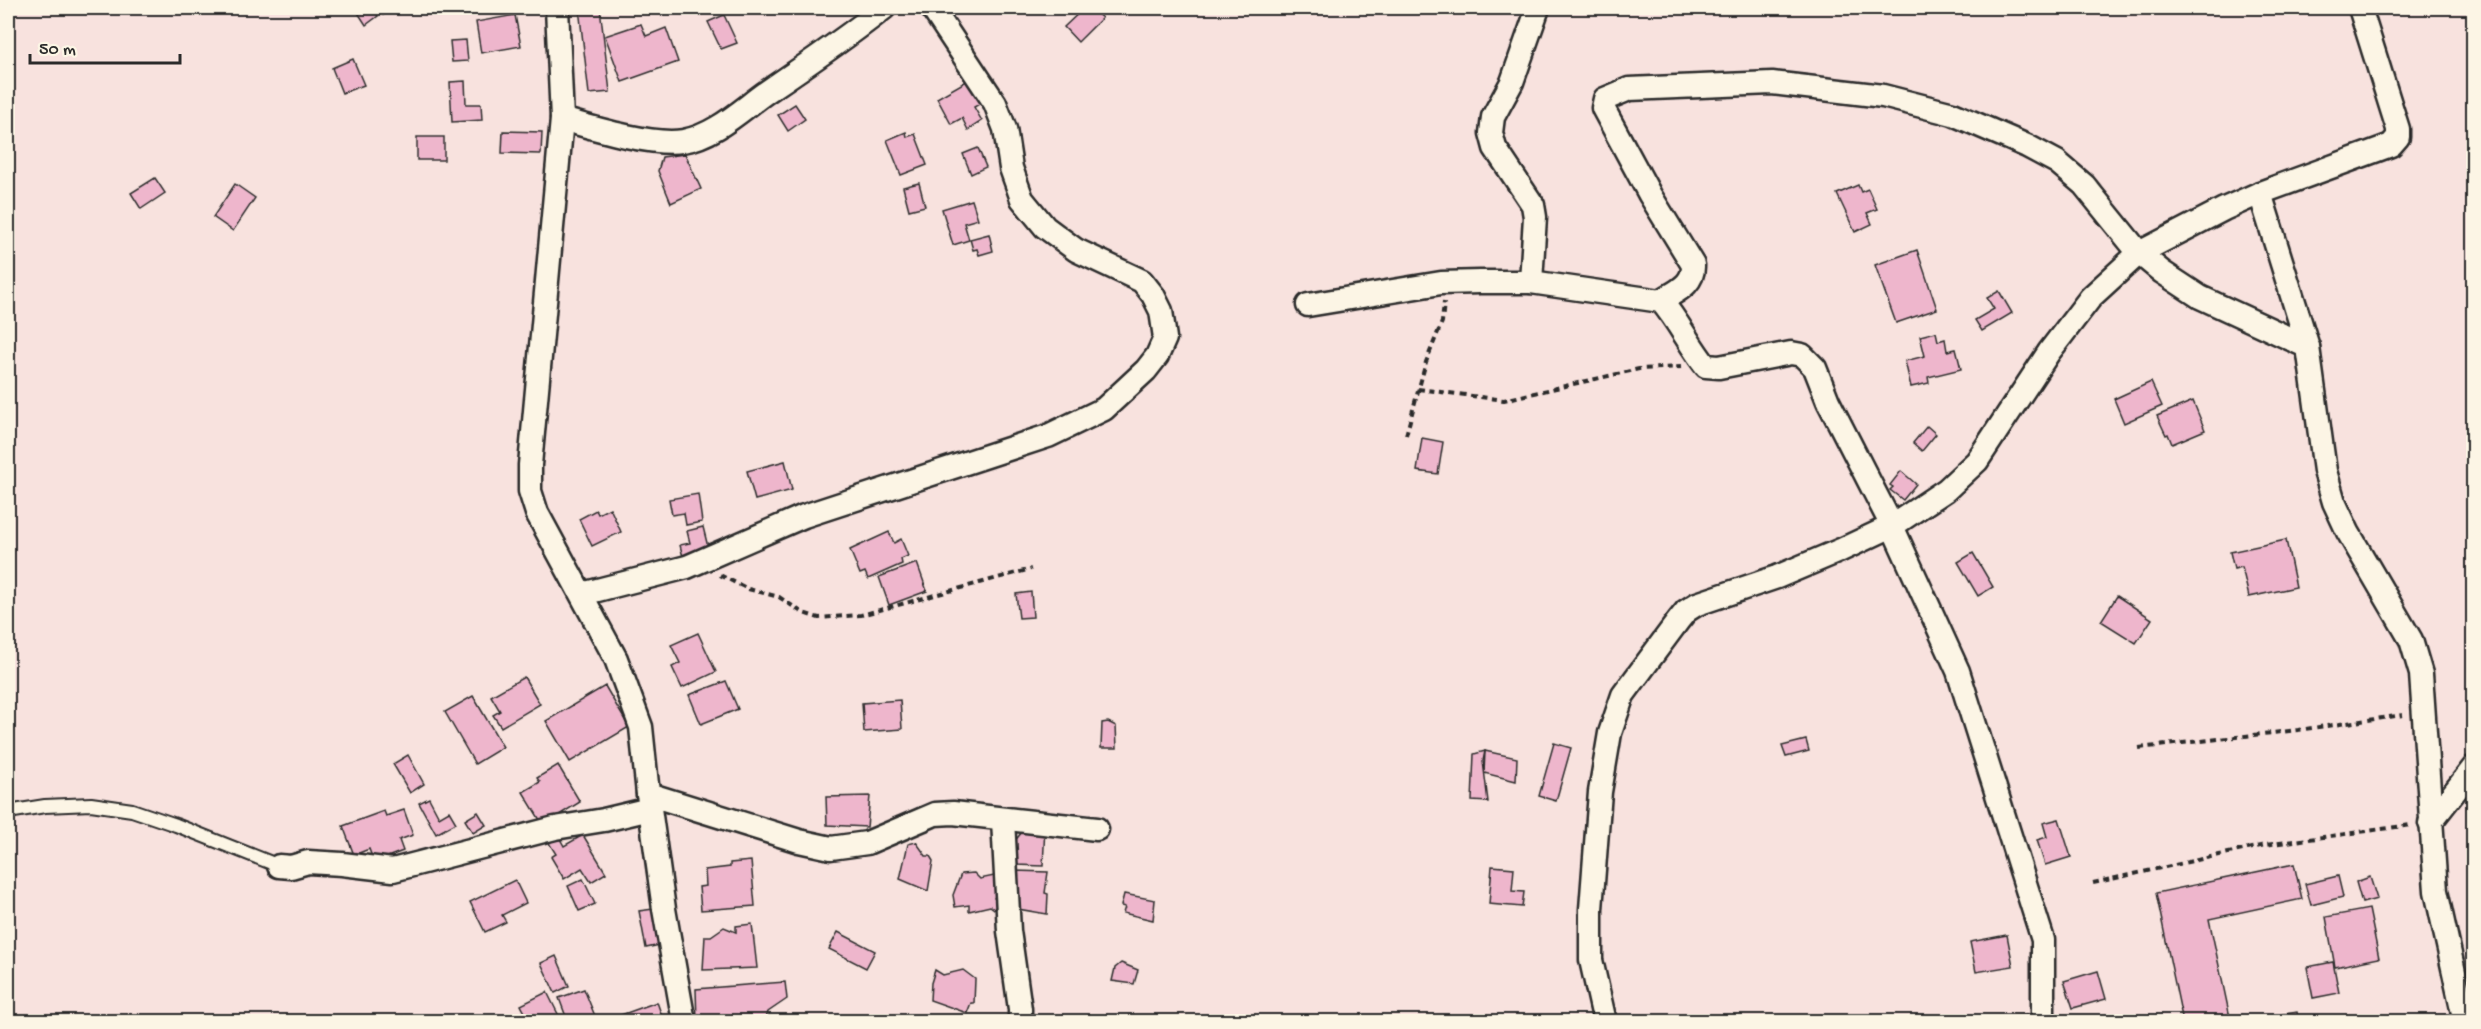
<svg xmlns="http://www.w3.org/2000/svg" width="2481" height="1029" viewBox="0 0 2481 1029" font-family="'Gochi Hand',sans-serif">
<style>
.building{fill:#eeb6cc;stroke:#2b2b2b;stroke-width:1.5}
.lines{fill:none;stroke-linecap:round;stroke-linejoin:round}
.service-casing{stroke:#2b2b2b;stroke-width:16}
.minor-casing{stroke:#2b2b2b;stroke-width:27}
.path{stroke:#2b2b2b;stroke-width:4;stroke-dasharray:6 4.5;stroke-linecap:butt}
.service{stroke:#fcf5e5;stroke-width:12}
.minor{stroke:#fcf5e5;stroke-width:22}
</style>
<rect width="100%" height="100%" fill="#f8e2de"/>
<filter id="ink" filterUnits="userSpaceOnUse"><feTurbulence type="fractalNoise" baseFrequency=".0167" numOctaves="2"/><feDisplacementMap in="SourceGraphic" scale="12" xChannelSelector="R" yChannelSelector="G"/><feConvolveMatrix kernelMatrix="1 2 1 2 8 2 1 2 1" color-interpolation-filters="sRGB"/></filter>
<g filter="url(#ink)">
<g class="building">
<path d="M355,8H373L378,16L366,25Z"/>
<path d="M378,8H396L383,15Z"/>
<path d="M500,8H536L501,13Z"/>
<path d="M579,8H600L610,92L589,94Z"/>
<path d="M1084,8H1091L1102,18L1078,42L1064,27Z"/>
<path d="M515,15L521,46L481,53L476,22Z"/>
<path d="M724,15L737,43L721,49L708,22Z"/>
<path d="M641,24L646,36L666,28L678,62L622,82L605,36Z"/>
<path d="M466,40L468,61L452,62L450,41Z"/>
<path d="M353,59L364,85L342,93L332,68Z"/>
<path d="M970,79L983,102L974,107L982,121L968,130L962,118L951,124L937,98Z"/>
<path d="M465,81L466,104H481L482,120L452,122L450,82Z"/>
<path d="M795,104L805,119L788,131L778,115Z"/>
<path d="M503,131L542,132L541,154L502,153Z"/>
<path d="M906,132L907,137L915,134L927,165L901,175L887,140Z"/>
<rect x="417" y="137" width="27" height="23"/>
<path d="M978,148L986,167L971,174L963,154Z"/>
<path d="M685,154L701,189L671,203L658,171L662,157Z"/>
<path d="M155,178L165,193L141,209L131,193Z"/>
<path d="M919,183L925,206L909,210L903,187Z"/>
<path d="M235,184L255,198L233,231L213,217Z"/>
<path d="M1858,185L1861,192L1868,189L1877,209L1867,213L1872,224L1855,232L1837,194Z"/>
<path d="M972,200L978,219L964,223L969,240L953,245L942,209Z"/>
<path d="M989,234L993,251L979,255L977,249L973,250L970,239Z"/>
<path d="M1917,250L1937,309L1896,323L1875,265Z"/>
<path d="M1999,291L2012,313L1982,331L1975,320L1994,309L1987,298Z"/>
<path d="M1936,332L1938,341L1945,339L1947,351L1956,349L1961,369L1928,377L1929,383L1911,387L1905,361L1925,356L1920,336Z"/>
<path d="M2151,382L2162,406L2124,423L2114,399Z"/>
<path d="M2193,401L2205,430L2172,444L2168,434L2166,435L2157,416Z"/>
<path d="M1927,426L1936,434L1922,451L1913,443Z"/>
<path d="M1422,438L1443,442L1438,474L1417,471Z"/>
<path d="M785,461L792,490L755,500L747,471Z"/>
<path d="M1901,471L1916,484L1903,500L1890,490L1893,487L1890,485Z"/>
<path d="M698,494L702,522L686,525L684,513L672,515L669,499Z"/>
<path d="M610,508L621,532L592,546L579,519L596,510L598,514Z"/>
<path d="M703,527L709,551L683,557L680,545L690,543L687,531Z"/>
<path d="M889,532L894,543L901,539L908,556L901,559L902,564L868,579L865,572L860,574L850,550Z"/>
<path d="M2286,540L2296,587L2249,597L2242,567L2234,569L2230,552Z"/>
<path d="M1973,553L1993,587L1978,596L1958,562Z"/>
<path d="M917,563L927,591L889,605L879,577Z"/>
<path d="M1031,592L1033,617L1019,618L1016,594Z"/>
<path d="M2117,596L2152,619L2136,643L2101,621Z"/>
<path d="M698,633L716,672L682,688L672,667L680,663L671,645Z"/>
<path d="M524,677L540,704L501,727L493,715L500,711L491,696Z"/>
<path d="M726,681L738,709L701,724L689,695Z"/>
<path d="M605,686L629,727L570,762L546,721Z"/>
<path d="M473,696L503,747L475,764L445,712Z"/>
<path d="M900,700L902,729L864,732L862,703Z"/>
<path d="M1108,722L1116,726L1117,748H1101L1102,723Z"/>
<path d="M1806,740L1809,751L1786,757L1782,746Z"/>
<path d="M1554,743L1571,748L1556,801L1539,796Z"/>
<path d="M1485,751L1517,758L1516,781L1484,773Z"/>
<path d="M1485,751L1483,761L1488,802L1472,801L1474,754Z"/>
<path d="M408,755L424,784L410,793L393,764Z"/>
<path d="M558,765L580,802L543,825L523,792L540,782L537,778Z"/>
<path d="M870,796L867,827L827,825L826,797Z"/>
<path d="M429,798L439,817L449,811L456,823L436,834L419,803Z"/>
<path d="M404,810L413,835L399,840L403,851L374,862L369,849L354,855L343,826L384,811L386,816Z"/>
<path d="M478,812L486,825L473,833L465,820Z"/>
<path d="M2059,819L2071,857L2045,865L2037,840L2047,837L2043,823Z"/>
<path d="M1045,827L1043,866L1017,865L1014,842L1022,832Z"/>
<path d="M583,835L606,873L591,882L582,868L564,879L551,857L556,854L549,843L559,837L564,846Z"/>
<path d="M916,842L926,856H930L933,861L928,891L900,879L908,844Z"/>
<path d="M751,861L755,906L701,910L699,887L706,886L705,870L730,867V863Z"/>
<path d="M2294,864L2302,899L2209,919L2231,1022H2183L2156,893Z"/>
<path d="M1492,866L1514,868L1512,891L1524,892L1522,907L1489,904Z"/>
<path d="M1015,871L1048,872L1045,893L1048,894L1047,914L1018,909Z"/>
<path d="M974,873L980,879L994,876L1001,886L1002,897L995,896L994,898L998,903L994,909L990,906L969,911V905L955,907L953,895L961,874Z"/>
<path d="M2338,876L2343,897L2311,905L2305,884Z"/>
<path d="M2370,877L2377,899L2362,903L2356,882Z"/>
<path d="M583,879L595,904L579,911L568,886Z"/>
<path d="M515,880L526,903L502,915L506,922L485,932L470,902Z"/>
<path d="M1124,894L1155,900L1153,920L1123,913L1125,907L1121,906Z"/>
<path d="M653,909L660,945L646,948L639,911Z"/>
<path d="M2369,909L2379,958L2335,967L2326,917Z"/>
<path d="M752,924L757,968L703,970L705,936H711L724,927L736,932V926Z"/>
<path d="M838,932L875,951L866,968L829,949Z"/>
<path d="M2007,935L2013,966L1976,972L1970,942Z"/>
<path d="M556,956L569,986L555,993L541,963Z"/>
<path d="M2333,962L2339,993L2313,998L2307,967Z"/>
<path d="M1121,963L1138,970L1134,984L1112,981L1115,968Z"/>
<path d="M935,970L943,975L963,970L975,979L974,1003H971L967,1013L930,1000L931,983Z"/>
<path d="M2098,971L2106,999L2073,1008L2064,981Z"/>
<path d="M785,982L787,999L768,1012L765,1022H697L696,989Z"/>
<path d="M584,989L595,1016L581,1022H568L559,998Z"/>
<path d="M547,992L561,1020L530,1022L521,1005Z"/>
<path d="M657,1002L664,1022H623L621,1015Z"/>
<path d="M2297,1012L2299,1022H2275L2274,1016Z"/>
<path d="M2028,1015L2029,1022H1998L1997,1018Z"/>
</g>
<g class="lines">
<g class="service-casing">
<path id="service" d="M8,812L45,806L91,804L132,810L176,825L279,866"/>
</g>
<g class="minor-casing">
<g id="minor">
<path d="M557,8L562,119L530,465V491L537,513L616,659L641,727L648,794L664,909L684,1022"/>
<path d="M562,119C593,128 652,146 683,141C714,136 740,111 765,93C805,66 846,38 884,8"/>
<path d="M2260,193L2308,347L2325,471L2334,502L2348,532L2411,640L2421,674L2436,891L2465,1022"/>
<path d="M1531,282L1535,217L1533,205L1495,148L1491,133L1493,117L1512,82L1538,8"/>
<path d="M1661,301C1676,291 1694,285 1693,265L1650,195L1603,108L1605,99L1629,89L1772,83L1883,96L1953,114L2027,146L2057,162L2084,185L2139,253L2162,272L2200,297L2308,347"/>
<path d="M1308,305L1441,283L1480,282H1531L1661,301C1679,322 1689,345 1706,366L1719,367L1791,353L1802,355L1815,368L1828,401L1892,526L1958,671L2043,940V1022"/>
<path d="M582,594L687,567L804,516L1048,436L1104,409L1146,370L1157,356L1165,338L1161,311L1153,295L1142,281L1076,250L1045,227L1022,199L1011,168L1005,129L995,103L932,8"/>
<path d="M648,794L799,841L831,848L867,843L935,814L953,813L1097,829"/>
<path d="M1003,820L1009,931L1020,1009V1022"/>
<path d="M2430,823L2474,767"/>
<path d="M279,866L291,867L308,862L342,864L393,870L555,828L604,820L650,809"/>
<path d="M1605,1022L1591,960V909L1600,792L1610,733L1623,695L1678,621L1686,611L1697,604L1777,577L1841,550L1892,526L1946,490L1977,461L2049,352L2091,297L2139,253L2224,209L2260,193L2391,145L2398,137V129L2360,8"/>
</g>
</g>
<g class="path">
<path d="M1418,389L1504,400L1639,369L1681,367"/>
<path d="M1406,435L1426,362L1442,322L1444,302"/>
<path d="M720,575L748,589L779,597L803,613L819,618L861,615L1031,569"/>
<path d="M2139,748L2298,730L2403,715"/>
<path d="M2093,883L2265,845L2411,825"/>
</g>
<use href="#service" class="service"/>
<use href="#minor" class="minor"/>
</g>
</g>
<rect width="2481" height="1029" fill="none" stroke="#fcf5e5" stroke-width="30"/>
<rect x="15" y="15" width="2451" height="999" fill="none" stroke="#2b2b2b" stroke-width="2" filter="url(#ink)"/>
<path d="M30 54v9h150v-9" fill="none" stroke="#2b2b2b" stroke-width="3"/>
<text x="39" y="54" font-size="18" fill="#2b2b2b" stroke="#fcf5e5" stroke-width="4.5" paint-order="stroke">50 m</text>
</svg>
